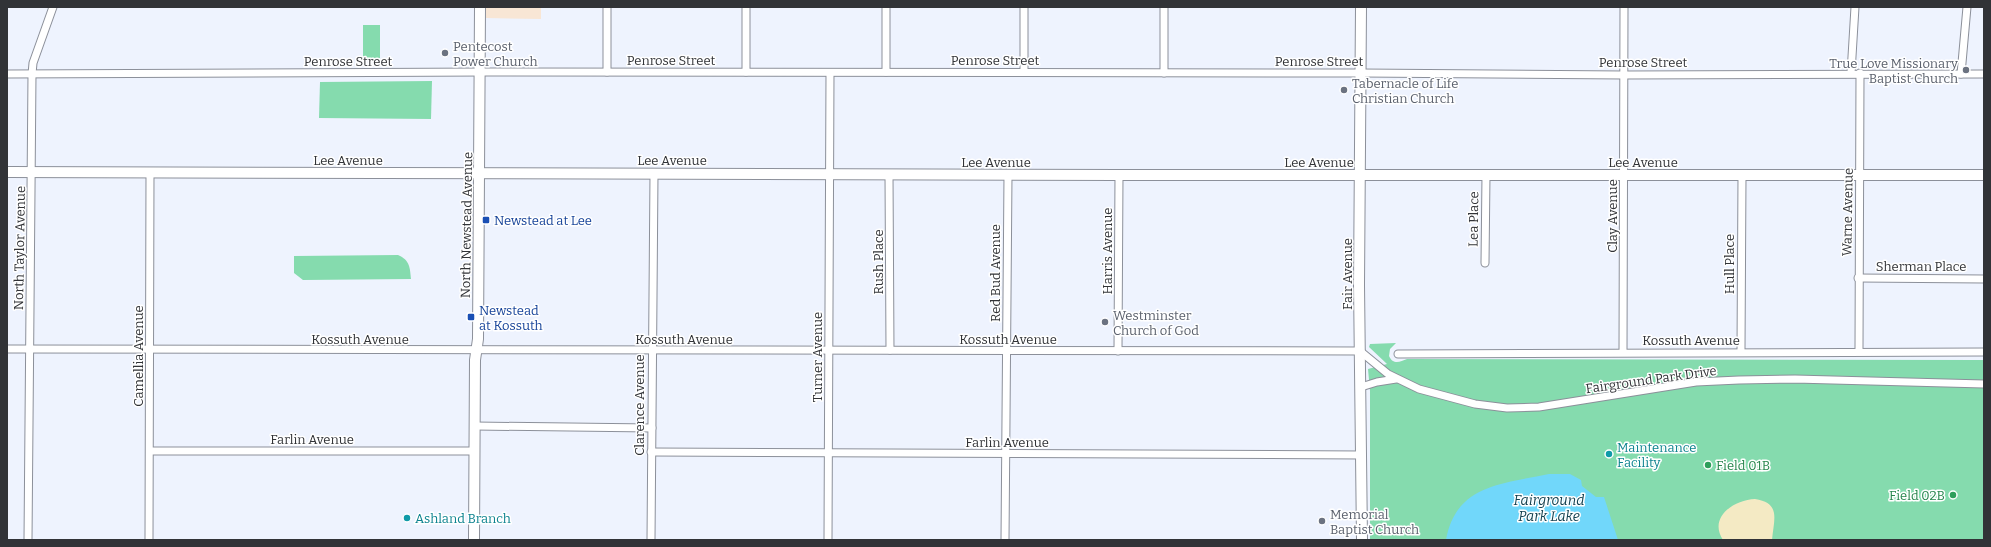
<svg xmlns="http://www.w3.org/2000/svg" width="1991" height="547" viewBox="0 0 1991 547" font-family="Bitter,serif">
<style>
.industrial{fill:#f8e6d5}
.green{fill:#85dbae}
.sand{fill:#f4eac4}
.water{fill:#71d7fa}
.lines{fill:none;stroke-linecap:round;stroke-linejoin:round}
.street-casing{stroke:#8c909a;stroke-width:9}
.secondary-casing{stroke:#8c909a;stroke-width:12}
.street{stroke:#fff;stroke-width:7}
.secondary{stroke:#fff;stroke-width:10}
.worship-dot{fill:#6b7280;stroke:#fff;stroke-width:1.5}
.transit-dot{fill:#1a4fb4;stroke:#fff;stroke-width:1.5}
.culture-dot{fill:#0f9aa8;stroke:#fff;stroke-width:1.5}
.leisure-dot{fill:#2e9e5b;stroke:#fff;stroke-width:1.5}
.labels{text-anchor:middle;stroke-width:3;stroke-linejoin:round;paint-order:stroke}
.worship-label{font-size:13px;fill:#5b616d;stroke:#fff;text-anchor:start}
.street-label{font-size:13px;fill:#313337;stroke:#fff}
.transit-label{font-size:13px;fill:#164399;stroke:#fff;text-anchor:start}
.culture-label{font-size:13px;fill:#0d838f;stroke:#fff;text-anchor:start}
.leisure-label{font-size:13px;fill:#27864d;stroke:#fff;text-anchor:start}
.water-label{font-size:14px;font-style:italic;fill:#144251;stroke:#fff}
</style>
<rect width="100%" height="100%" fill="#eef3fe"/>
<path class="industrial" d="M486,7H541V19L486,18Z"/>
<g class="green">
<rect x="363" y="25" width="17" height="33"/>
<path d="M432,81L431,119L319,118L320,82Z"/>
<path d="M398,255C410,260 410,268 411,279L303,280L294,273V256Z"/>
<path d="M1396,343L1390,349L1389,356C1393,365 1400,362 1407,359L1984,360V540H1370V391L1368,369L1387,364L1369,347L1370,344Z"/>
</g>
<path class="sand" d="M1755,499C1781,503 1774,519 1772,540H1723C1708,517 1734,500 1755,499Z"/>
<path class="water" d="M1549,474H1570L1581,480L1582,486L1596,497H1604L1618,540H1446C1456,484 1503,484 1549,474Z"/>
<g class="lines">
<g class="street-casing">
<g id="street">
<path d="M607,7V72"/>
<path d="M1164,7V73"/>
<path d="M746,72V7"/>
<path d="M886,72V7"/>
<path d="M1024,72V7"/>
<path d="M1851,73L1855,7"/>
<path d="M7,74L488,72L1361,73L1624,75L1984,74"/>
<path d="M1961,74L1967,7"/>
<path d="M889,174L890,350"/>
<path d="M1485,263L1486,175"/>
<path d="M1858,278L1984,279"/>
<path d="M7,349L1360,351L1388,374L1419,389L1475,404L1507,408L1539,407L1696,382L1739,380L1795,379L1984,384"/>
<path d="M1118,351L1119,175"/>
<path d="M1741,351L1742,176"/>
<path d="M1859,351L1860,73"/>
<path d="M1623,352L1624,7"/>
<path d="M1398,354L1984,352"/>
<path d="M1361,387L1377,382L1396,379"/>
<path d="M475,426L652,428"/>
<path d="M150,451H475"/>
<path d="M651,452L1362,455"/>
<path d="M28,540L32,74L33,63L53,7"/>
<path d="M149,540L150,173"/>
<path d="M651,540L654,174"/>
<path d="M828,540L830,73"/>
<path d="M1005,540L1008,175"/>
</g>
</g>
<g class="secondary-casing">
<g id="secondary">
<path d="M1361,7L1359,285L1362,540"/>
<path d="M7,172L1119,175H1984"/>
<path d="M474,540L475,360L478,339L480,7"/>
</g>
</g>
<use href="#street" class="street"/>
<use href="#secondary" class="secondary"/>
</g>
<g class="worship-dot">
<circle cx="445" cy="53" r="4"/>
<circle cx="1966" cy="70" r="4"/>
<circle cx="1344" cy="90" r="4"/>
<circle cx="1105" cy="322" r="4"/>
<circle cx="1322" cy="521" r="4"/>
</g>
<g class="transit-dot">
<rect x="482" y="216" width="8" height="8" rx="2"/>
<rect x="467" y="313" width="8" height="8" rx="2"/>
</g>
<g class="culture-dot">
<circle cx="1609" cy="454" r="4"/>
<circle cx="407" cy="518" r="4"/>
</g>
<g class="leisure-dot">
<circle cx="1708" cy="465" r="4"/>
<circle cx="1953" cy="495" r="4"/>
</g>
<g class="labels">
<g class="worship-label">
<text x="453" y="51">Pentecost<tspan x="453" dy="15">Power Church</tspan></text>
<text x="1958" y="68" text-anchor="end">True Love Missionary<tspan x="1958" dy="15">Baptist Church</tspan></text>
<text x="1352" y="88">Tabernacle of Life<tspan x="1352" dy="15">Christian Church</tspan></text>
<text x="1113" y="320">Westminster<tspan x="1113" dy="15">Church of God</tspan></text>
<text x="1330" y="519">Memorial<tspan x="1330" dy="15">Baptist Church</tspan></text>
</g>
<g class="street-label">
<text x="671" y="65">Penrose Street</text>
<text x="995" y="65">Penrose Street</text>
<text x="348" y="66">Penrose Street</text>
<text x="1319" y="66">Penrose Street</text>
<text x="1643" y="67">Penrose Street</text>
<text x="348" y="165">Lee Avenue</text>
<text x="672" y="165">Lee Avenue</text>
<text x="996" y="167">Lee Avenue</text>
<text x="1319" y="167">Lee Avenue</text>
<text x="1643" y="167">Lee Avenue</text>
<text transform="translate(1847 212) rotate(-89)" y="5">Warne Avenue</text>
<text transform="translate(1612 216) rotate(-90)" y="5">Clay Avenue</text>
<text transform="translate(1473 219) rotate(-89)" y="5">Lea Place</text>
<text transform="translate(466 225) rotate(-89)" y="5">North Newstead Avenue</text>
<text transform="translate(19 248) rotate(-89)" y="5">North Taylor Avenue</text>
<text transform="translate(1107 251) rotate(-90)" y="5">Harris Avenue</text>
<text transform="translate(878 262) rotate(-90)" y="5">Rush Place</text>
<text transform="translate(1729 264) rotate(-90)" y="5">Hull Place</text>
<text x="1921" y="271">Sherman Place</text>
<text transform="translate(995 273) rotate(-90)" y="5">Red Bud Avenue</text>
<text transform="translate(1347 274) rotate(-90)" y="5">Fair Avenue</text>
<text x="360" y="344">Kossuth Avenue</text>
<text x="684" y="344">Kossuth Avenue</text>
<text x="1008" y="344">Kossuth Avenue</text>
<text x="1691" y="345">Kossuth Avenue</text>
<text transform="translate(138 356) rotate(-90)" y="5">Camellia Avenue</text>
<text transform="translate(817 357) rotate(-90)" y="5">Turner Avenue</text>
<text transform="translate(1651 379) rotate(-8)" y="5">Fairground Park Drive</text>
<text transform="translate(639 405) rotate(-90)" y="5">Clarence Avenue</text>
<text x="312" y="444">Farlin Avenue</text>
<text x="1007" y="447">Farlin Avenue</text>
</g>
<g class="transit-label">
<text x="494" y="225">Newstead at Lee</text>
<text x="479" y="315">Newstead<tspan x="479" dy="15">at Kossuth</tspan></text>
</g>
<g class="culture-label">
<text x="1617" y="452">Maintenance<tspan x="1617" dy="15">Facility</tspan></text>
<text x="415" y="523">Ashland Branch</text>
</g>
<g class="leisure-label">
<text x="1716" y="470">Field 01B</text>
<text x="1945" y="500" text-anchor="end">Field 02B</text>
</g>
<g class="water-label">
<text x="1549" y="505">Fairground<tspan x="1549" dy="16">Park Lake</tspan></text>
</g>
</g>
<rect width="1991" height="547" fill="none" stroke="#313337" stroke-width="16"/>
</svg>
